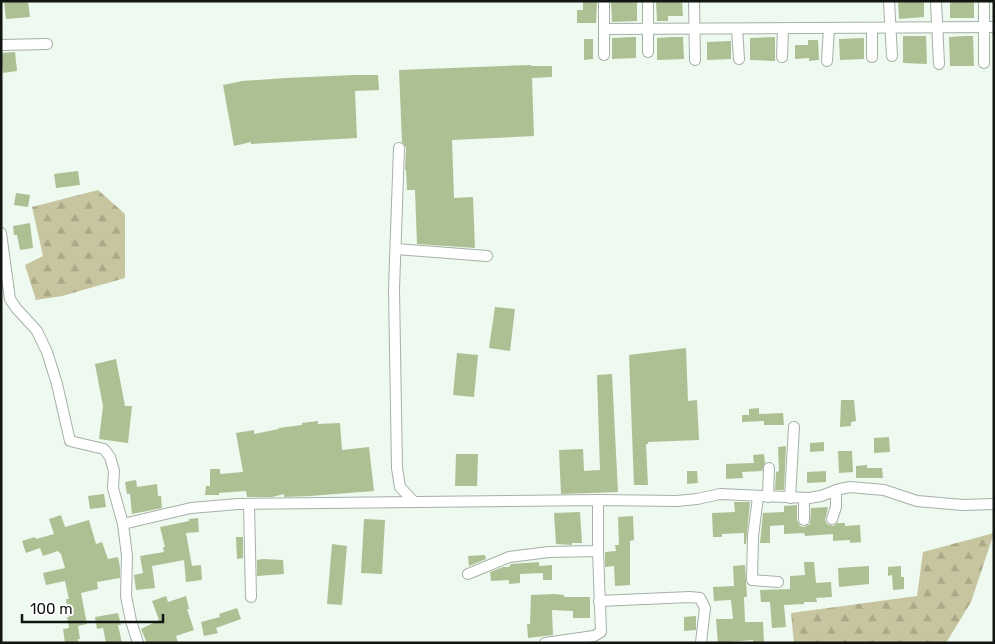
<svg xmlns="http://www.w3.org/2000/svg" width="995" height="644" viewBox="0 0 995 644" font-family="Rubik,sans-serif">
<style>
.forest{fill:url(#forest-firs)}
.building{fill:#adc094}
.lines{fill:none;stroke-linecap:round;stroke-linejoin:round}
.minor-casing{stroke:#a5b0a7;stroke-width:12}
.minor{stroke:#fff;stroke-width:10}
</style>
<defs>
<pattern id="forest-firs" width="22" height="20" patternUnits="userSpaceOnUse" patternTransform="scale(1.25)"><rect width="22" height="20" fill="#c7c59f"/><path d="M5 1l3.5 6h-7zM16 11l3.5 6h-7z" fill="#aaa888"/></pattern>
</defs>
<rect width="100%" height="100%" fill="#eef9ef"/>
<g class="forest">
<path d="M98,190L125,214V278L62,296L36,300L25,265L43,256L32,207Z"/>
<path d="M994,533L971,602L946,643H794L791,613L917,596L923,552Z"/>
</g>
<g class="building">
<path d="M4,1H28L30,17L6,19Z"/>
<path d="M583,1H597L596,23H577V10H583Z"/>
<path d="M611,1H637V21L612,22Z"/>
<path d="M656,1H682L683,16H668V21H657Z"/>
<path d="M898,1H924V17L899,19Z"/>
<path d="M974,1V18H950V2Z"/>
<path d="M903,36H926L927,64L903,63Z"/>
<path d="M965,36H973L974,66H950L949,37Z"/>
<path d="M636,37V58L612,59V38Z"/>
<path d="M672,37H683L684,59L657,60V38Z"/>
<path d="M775,37V61L750,60V38Z"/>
<path d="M864,38V59L840,60L839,39Z"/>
<path d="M584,39H593V59L584,60Z"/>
<path d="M808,40H818L819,60L809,61V58L795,59V45H808Z"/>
<path d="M731,41V59L707,60V42Z"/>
<path d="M15,52L17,71L3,73L1,53Z"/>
<path d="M531,65V66H552V77L532,78L534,136L452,140L454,198L473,197L475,248L417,244L415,190H407L406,170H405L406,148L402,142L399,70Z"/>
<path d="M354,75H378L379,90L355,91L357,138L251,144V142L234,146L223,85L242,81L286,78Z"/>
<path d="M78,171L80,185L56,188L54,174Z"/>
<path d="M16,193L30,195L28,207L14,205Z"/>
<path d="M30,223L33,248L20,250L17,235H14L13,226Z"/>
<path d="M495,307L515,309L510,351L489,348Z"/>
<path d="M686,348L688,401L697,400L699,440L648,442V444H646L648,485H634L629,355Z"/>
<path d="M457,353L478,355L474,397L453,395Z"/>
<path d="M116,359L125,406H132L128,443L99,439L103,406L95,364Z"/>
<path d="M612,374L618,492L561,494L559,450L583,449L584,471L600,470L597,375Z"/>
<path d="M841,400H854L856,421L851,422V426L840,427Z"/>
<path d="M759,408V414L783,413L784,425H764V421L742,422V415H749V409Z"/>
<path d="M318,421V424L340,423L342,450L369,447L374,491L310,496L284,497V494L272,497H247L246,491L219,493V495H205L206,486H210V469H220V474L243,472L236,433L254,430V434L279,429L278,428L302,425V423Z"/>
<path d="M889,437L890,452L874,453V438Z"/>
<path d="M824,442V451L810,452V443Z"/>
<path d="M786,446L784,490H775L776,472L779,471L778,447Z"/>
<path d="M838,451H852L853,472L839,473Z"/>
<path d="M456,454H478L477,486H455Z"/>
<path d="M764,454L765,463L762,471L742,472L743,478L726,479V464L754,463L753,455Z"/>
<path d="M867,465V468H882L883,478H856V466Z"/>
<path d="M687,471H697L698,483L687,484Z"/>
<path d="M826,471V482L807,483V472Z"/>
<path d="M136,480L137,487L157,484L158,496H161L162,508L132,514L130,494H127L125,482Z"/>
<path d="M104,494L106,507L90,509L88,496Z"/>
<path d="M734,502H750L746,544H744V533L722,534V537H713L712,513L735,512Z"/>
<path d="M797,505V520L800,526L804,527L810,524L811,508L828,507L825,520L827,524L833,526L837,523H845V526L860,525L861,542L850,543V540L833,541V534L805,536L804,533L784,534V525L770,526V543H760L763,513L784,512V506Z"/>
<path d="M580,512L582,543H572V545L556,544L554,513Z"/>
<path d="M61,515L65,527L89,520L96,544L102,542L108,559L118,557L120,567V578L97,582L98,589L81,593L87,624L78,626L80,639H78V643H65L63,629L69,628L67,617H69L66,599H69L65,581L46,585L43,573L65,568L61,554L58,551L43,556L40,548L26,553L22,541L35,537L36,539L54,534L49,519Z"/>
<path d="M633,516L634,540L630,541V585L615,586L614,566L605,567V552L616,551L615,545H619L618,517Z"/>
<path d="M198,518L199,532L186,533L192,566L201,565L202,580L186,582L184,560L152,566L155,588L136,590L134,575L143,573L140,556L164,552L163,547H165L160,527L189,521V519Z"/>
<path d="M364,519L385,520L382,574L361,573Z"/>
<path d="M236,537H243V558L237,559Z"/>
<path d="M332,544L347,546L342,605L327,604Z"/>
<path d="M485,555L486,559L469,566L468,556Z"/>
<path d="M263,559L283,560L284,574L257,576V560Z"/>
<path d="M539,562V566L552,565V580H543V573L520,574V583L509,584V580L491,581L490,572L503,567H509L511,564Z"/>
<path d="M804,562H814L816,583L831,582L832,597L816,598L817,602H804V604L784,605L786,627L772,628L770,602H761L760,590L790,589V576L805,575Z"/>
<path d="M745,565L747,597H744L745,622H763L764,643H753V640L718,643L716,619H733L731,600L714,601L713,587L734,586L733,566Z"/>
<path d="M869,566V584L839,587L838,568Z"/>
<path d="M901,566V577H904V589L893,590L892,575L888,576V567Z"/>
<path d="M554,594L564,595V597H590V618H573V611L552,610L553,635L528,638L527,624H530L531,595Z"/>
<path d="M166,596L168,602L186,596L189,609H187L194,630L176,636L178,643H147L141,629L159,620L152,601Z"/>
<path d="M237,608L241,619L216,628L218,633L204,636L201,622L220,617L219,614Z"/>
<path d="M118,613L121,625H118L122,643H106L103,628L97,629L95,617Z"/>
<path d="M696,616V630L684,631V617Z"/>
</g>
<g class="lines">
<g class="minor-casing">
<g id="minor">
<path d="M604,1V55"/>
<path d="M648,1V52"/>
<path d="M694,1L695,60"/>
<path d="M889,1L892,56"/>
<path d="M936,1L939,64"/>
<path d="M604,29L994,27"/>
<path d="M737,29L739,59"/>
<path d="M1,45L47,44"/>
<path d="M782,57L783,29"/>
<path d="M872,57V28"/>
<path d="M827,61L829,28"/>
<path d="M984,63V1"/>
<path d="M399,148L394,289L397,468L400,487L414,502"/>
<path d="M1,233L10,299L16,308L37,331L47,352L57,384L70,441L104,449L110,457L114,471L113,488L123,524L127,556L126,596L131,621L138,643"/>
<path d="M396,249L487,256"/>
<path d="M758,497L753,536L752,580L778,582"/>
<path d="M768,497L769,468"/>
<path d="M790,498L794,427"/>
<path d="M249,504L251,597"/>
<path d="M832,519L836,507V490"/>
<path d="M804,520V498"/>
<path d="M123,524L191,508L238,504L598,500L677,501L697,499L720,494L809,498L821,496L840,489L850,487L884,490L917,501L963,505L994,504"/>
<path d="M468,574L509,557L549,552L598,551"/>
<path d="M599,601L690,597L700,598L705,608L701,643"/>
<path d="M545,643L594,636L601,632L598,551V500"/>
</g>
</g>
<use href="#minor" class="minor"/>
</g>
<rect width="995" height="644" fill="none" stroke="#121612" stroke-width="5"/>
<path d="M22 614v8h141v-8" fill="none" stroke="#121612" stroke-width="2.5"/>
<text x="30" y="614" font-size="15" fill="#121612" stroke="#ffffff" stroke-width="4" paint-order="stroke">100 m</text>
</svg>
